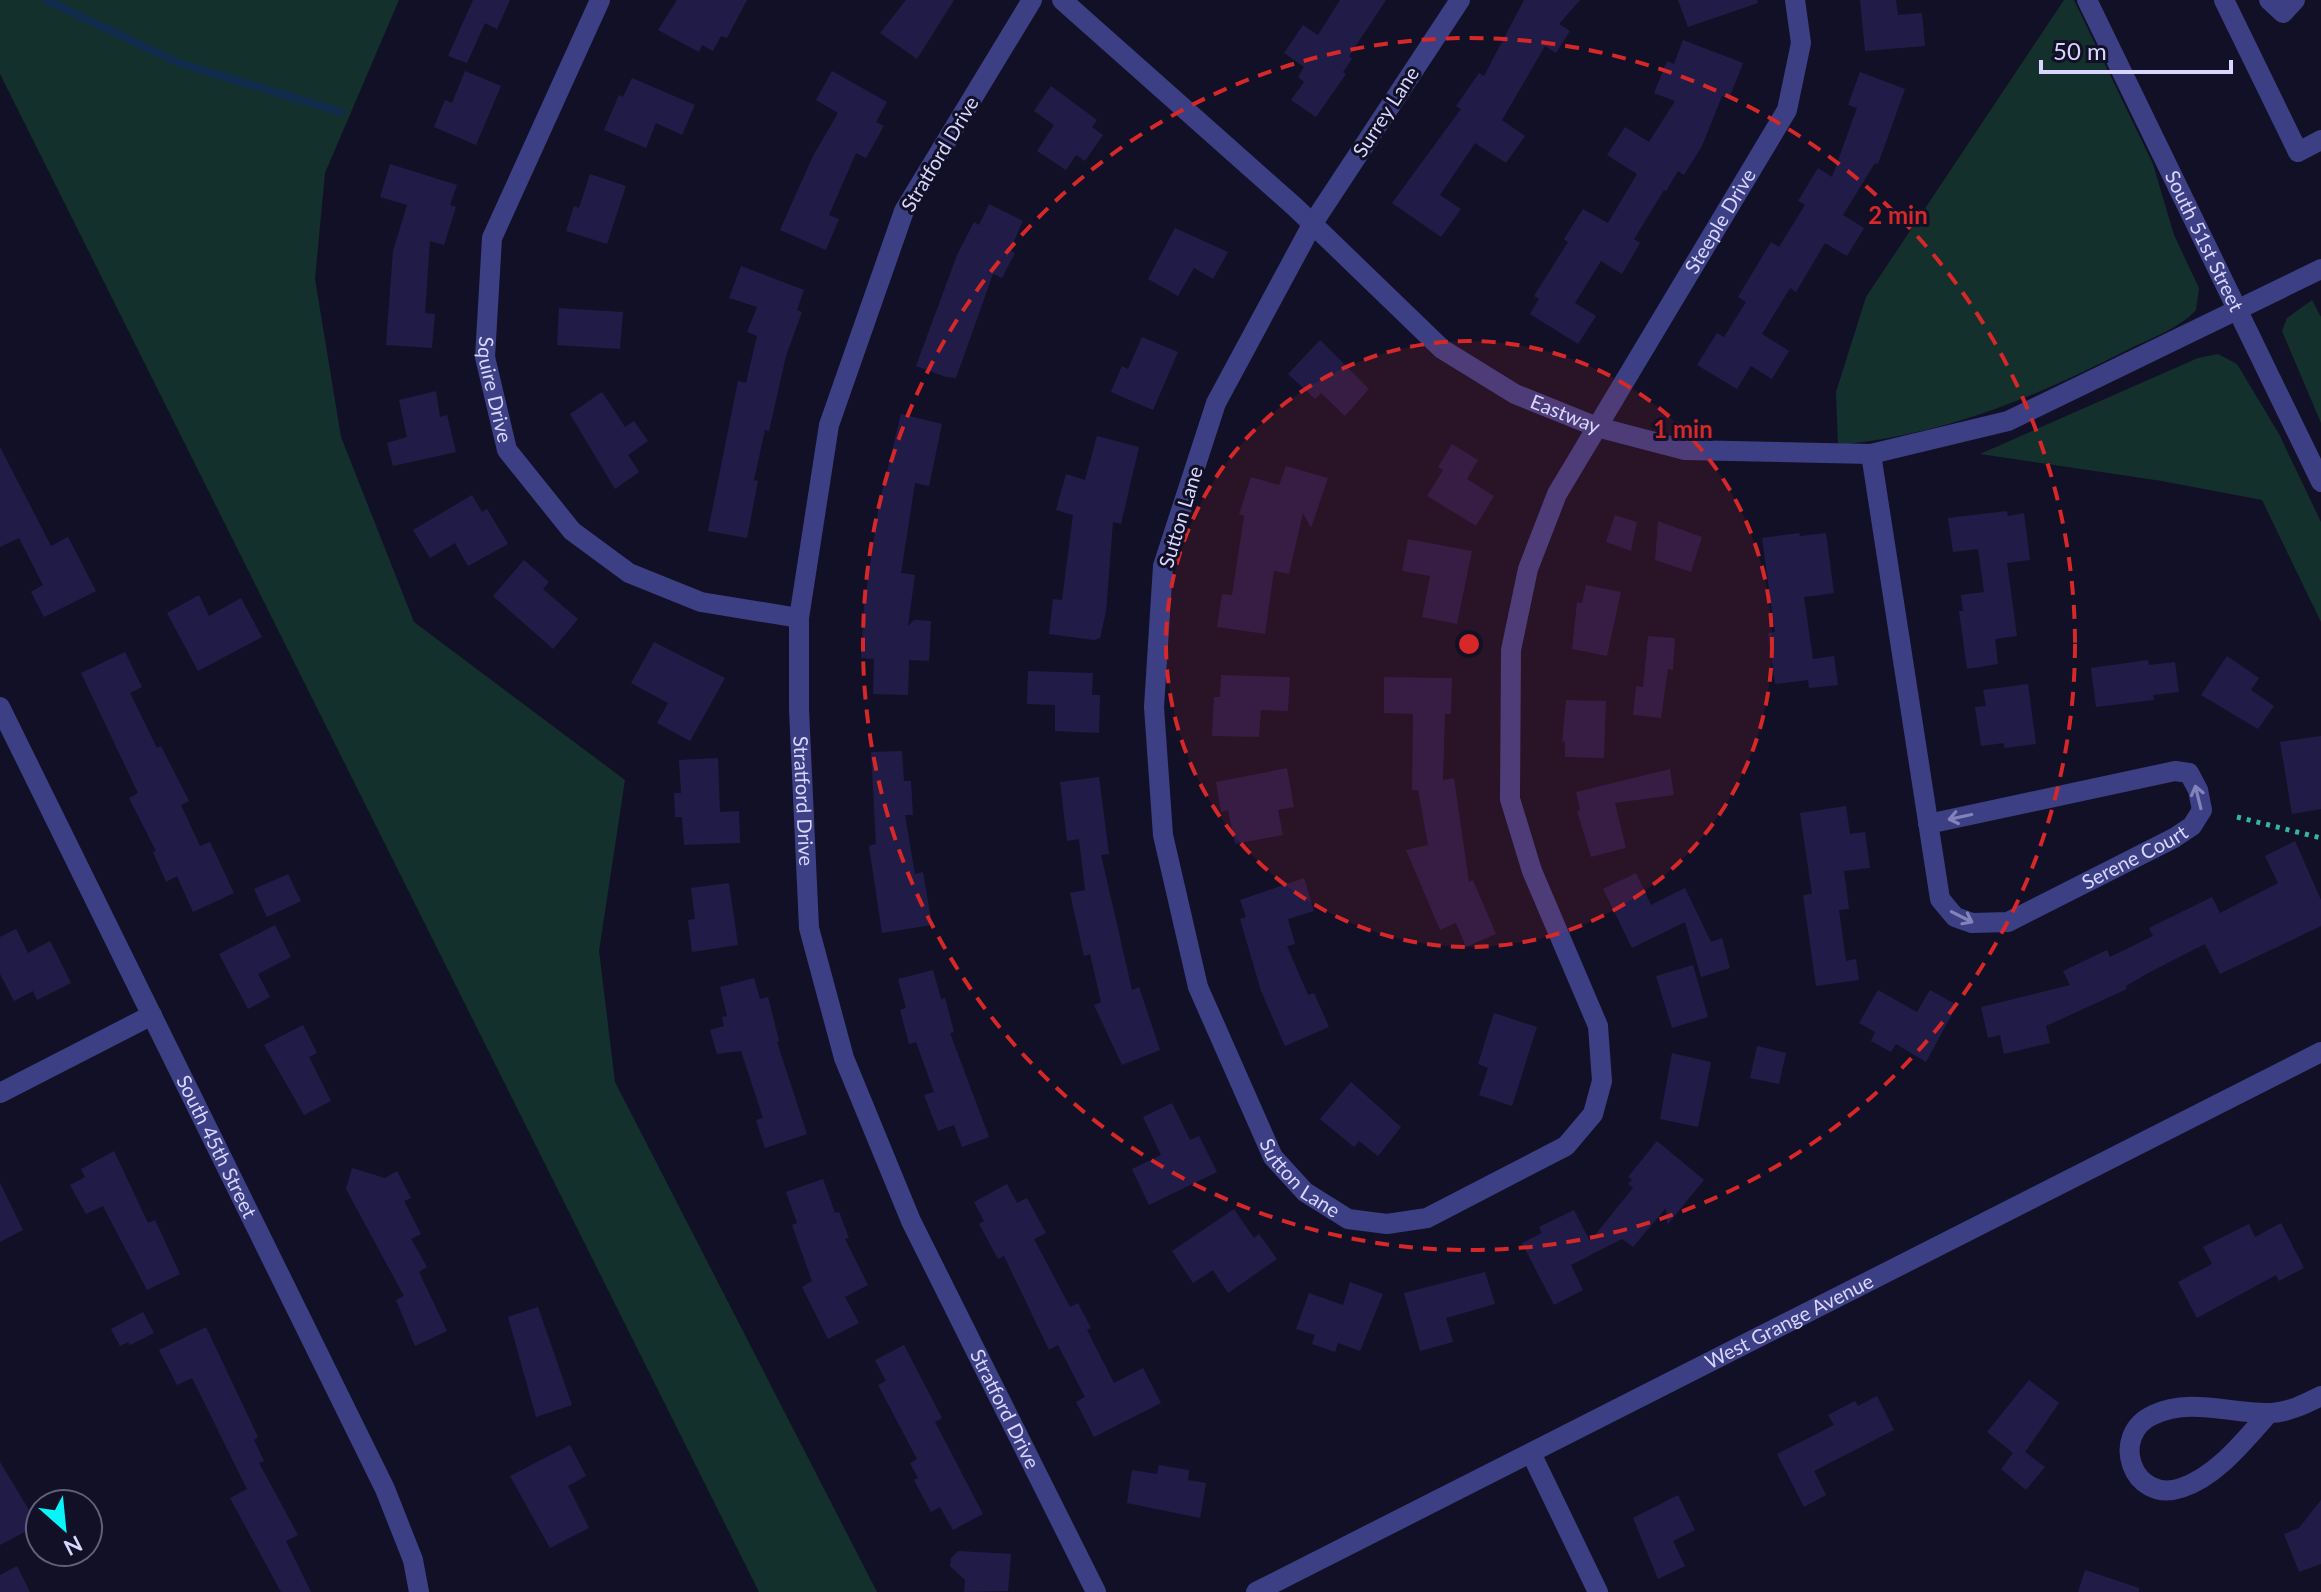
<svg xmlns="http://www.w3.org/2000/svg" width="2321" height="1592" viewBox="0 0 2321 1592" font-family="Lato,sans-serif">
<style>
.green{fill:#13302d}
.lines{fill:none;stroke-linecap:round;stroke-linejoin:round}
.stream{stroke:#102b4b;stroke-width:8}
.building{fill:#211c47}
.path{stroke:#33b6a3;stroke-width:5;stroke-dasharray:4 6;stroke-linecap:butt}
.minor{stroke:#3c3f84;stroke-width:20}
.oneway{stroke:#8283bb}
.ring{fill:none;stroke:#d62828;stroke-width:4;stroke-dasharray:14 10}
.labels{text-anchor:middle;stroke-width:6;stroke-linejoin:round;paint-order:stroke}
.street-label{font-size:20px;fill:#d8d6fe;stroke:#121026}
.centre{fill:#d62828;stroke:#121026;stroke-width:4}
.ring-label{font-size:24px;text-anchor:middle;font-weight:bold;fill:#d62828;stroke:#121026;stroke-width:6;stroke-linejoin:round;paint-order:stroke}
</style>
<rect width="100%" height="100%" fill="#121026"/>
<g class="green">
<path d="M0,0H399L325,173L315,279L341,437L414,622L625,780L599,951L615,1082L877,1592H759L0,74Z"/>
<path d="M2064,0H2074L2153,164L2174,235L2199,288L2196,310C2180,328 2149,339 2127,350C2034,398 1944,435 1838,445L1836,392L1866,297Z"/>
<path d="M2312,300L2321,317V423L2282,331L2287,318Z"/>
<path d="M2218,354L2237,364L2279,434L2321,522V622L2262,500L2162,481L1980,454L2198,358Z"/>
</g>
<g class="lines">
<path class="stream" d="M46,0L179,63L341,112"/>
</g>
<g class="building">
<path d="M473,0H510L497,29L485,23L467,63L448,56Z"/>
<path d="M677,0H747L727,38L721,36L713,51L702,45L699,52L658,30Z"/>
<path d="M906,0H954L917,59L880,33Z"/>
<path d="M1340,0H1386L1349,56L1352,59L1343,72L1346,74L1316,117L1291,100L1304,82L1298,77L1304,67L1284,53L1303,25L1318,35Z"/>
<path d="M1524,0H1580L1559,24L1570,31L1556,53L1545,46L1502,120L1525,136L1506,163L1475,143L1440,195L1461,209L1441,237L1392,203L1461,109L1456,106L1479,73L1484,76Z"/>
<path d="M1678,0H1757L1758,3L1688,27Z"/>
<path d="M1860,0H1896L1898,15L1922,13L1925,46L1865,51Z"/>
<path d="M1683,40L1743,63L1729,99L1722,96L1702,146L1684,175L1678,171L1666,191L1664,190L1634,239L1640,243L1622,274L1601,261L1575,303L1596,316L1578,344L1530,314L1539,299L1534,296L1568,242L1564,239L1583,209L1608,223L1637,174L1607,155L1625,127L1649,142L1675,101L1654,93L1667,61L1674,64Z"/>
<path d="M465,71L501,86L476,145L434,127L445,100L452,103Z"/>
<path d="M832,71L887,102L876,122L884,126L866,158L856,153L829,215L839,219L826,250L780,230L813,156L838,113L816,100Z"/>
<path d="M1860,72L1905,89L1878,164L1875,163L1843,215L1864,228L1847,256L1825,243L1796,292L1790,288L1762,334L1789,351L1772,379L1751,366L1737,389L1697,365L1717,333L1724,337L1746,302L1738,297L1771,242L1779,247L1805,205L1798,201L1818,168L1832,177L1857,108L1848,105Z"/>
<path d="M632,78L695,105L682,135L656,123L646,148L604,130L619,95L623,97Z"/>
<path d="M1051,86L1097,120L1092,127L1103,135L1085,161L1076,155L1066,170L1037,151L1054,125L1034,111Z"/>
<path d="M390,164L457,185L450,205L456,207L444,245L430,241L425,313L435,314L432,348L386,345L393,251L407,205L380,197Z"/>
<path d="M590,174L626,186L607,244L566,231L574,206L579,208Z"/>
<path d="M989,204L1023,221L1010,250L1015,253L1002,278L993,274L956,378L946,377L916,366L957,255L974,222L979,225Z"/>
<path d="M1175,228L1228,252L1213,279L1194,268L1178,296L1148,279Z"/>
<path d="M741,266L804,290L797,310L802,312L786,356L769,431L765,430L754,480L758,481L747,538L708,531L738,381L746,383L757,336L747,332L757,307L729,298Z"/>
<path d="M559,308L623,312L620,349L557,345Z"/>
<path d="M1142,337L1178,352L1153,410L1111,392L1122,366L1128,369Z"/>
<path d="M1320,340L1369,389L1345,416L1321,393L1315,399L1288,374Z"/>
<path d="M436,391L440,417L447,415L456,452L393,466L387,443L407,437L399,400Z"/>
<path d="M602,392L625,427L634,421L648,441L628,455L639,472L615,489L570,414Z"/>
<path d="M901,414L942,424L929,486L915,483L901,573L915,575L908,626L914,620L931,621L929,661L909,660L908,695L873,694L874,659L861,658L864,607L879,504Z"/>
<path d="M1097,436L1139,447L1121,524L1113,522L1106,611L1100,638L1094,640L1049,634L1053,599L1062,600L1073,515L1056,510L1066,474L1085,480Z"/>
<path d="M1452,444L1478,460L1467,479L1494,496L1476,526L1427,496L1443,470L1438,467Z"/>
<path d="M0,447L51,546L68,537L96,591L44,617L31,592L43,585L19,538L0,547Z"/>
<path d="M1286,466L1328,478L1311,528L1303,513L1289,574L1274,571L1265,634L1217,627L1222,594L1232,595L1244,516L1239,514L1251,477L1279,485Z"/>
<path d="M472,495L482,512L487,509L508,544L468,566L455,543L430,558L413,530Z"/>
<path d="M2007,511L2008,516L2024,513L2030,560L2007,563L2017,636L1995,639L1998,664L1967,669L1959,611H1963L1961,595L1984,592L1978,549L1953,552L1948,518Z"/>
<path d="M1615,515L1637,522L1631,551L1606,542Z"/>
<path d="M1658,521L1702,537L1691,572L1655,560Z"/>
<path d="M1799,533L1800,536L1826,533L1834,593L1804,597L1813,659L1834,656L1838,685L1809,688L1808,680L1775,684L1768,633L1775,632L1762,538Z"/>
<path d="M1408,539L1472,551L1457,624L1422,617L1430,576L1402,571Z"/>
<path d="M524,560L549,582L543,589L578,619L553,649L493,596Z"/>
<path d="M1586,585L1621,592L1607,656L1572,649L1577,602L1582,603Z"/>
<path d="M199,595L209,616L241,598L262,637L198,671L167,613Z"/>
<path d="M1648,636L1675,638L1673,670L1668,669L1661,718L1633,715L1636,686L1643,687Z"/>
<path d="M654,642L725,678L690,741L657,723L668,703L631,683Z"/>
<path d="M125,652L142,687L130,693L157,748L161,746L189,801L181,805L200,846L210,842L234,893L193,912L177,876L166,882L153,852L156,851L129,798L138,793L81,673Z"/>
<path d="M2227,656L2259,678L2251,690L2274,706L2258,729L2201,695Z"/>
<path d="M2148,660L2149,665L2175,662L2179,692L2153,695L2154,700L2096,707L2091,668Z"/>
<path d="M1028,671L1093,673L1092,695H1100L1099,733L1055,731V705L1027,704Z"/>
<path d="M1221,675L1290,677L1288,711L1261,710L1259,737L1212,736L1214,697H1220Z"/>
<path d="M1384,677L1452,678L1451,714H1445L1443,780L1454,778L1469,882L1473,880L1496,934L1466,947L1456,923L1440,930L1406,850L1428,845L1418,790H1412L1413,714L1384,713Z"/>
<path d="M2028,684L2036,744L2004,748V743L1981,746L1975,707L1986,706L1983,690Z"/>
<path d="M1566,700L1606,701L1604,758L1565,757V741L1562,742Z"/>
<path d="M2321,736V809L2292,814L2280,742Z"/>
<path d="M902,751L904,781H911L913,815H905L915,874L923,872L932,925L882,933L869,846L876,844L871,752Z"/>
<path d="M718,758L720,812L739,811L740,843L684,845L682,817H675L674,793H681L679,760Z"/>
<path d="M1287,768L1294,807L1278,810L1283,835L1235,844L1228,810L1221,812L1216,782Z"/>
<path d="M1670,769L1674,795L1615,803L1626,848L1591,857L1577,811L1580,810L1576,792Z"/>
<path d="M1099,777L1109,854L1101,855L1132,990L1139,987L1160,1050L1122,1065L1094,1005L1101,1002L1090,954L1084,956L1070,893L1085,890L1079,839L1067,841L1060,782Z"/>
<path d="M1846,806L1850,834L1865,832L1870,868L1844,871L1849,909L1839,910L1846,961L1856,959L1859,980L1816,986L1803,895L1812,894L1800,813Z"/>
<path d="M2295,841L2321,900V926L2220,974L2205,944L2150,972L2126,986L2127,989L2046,1026L2050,1043L2004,1054L2000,1035L1988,1038L1981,1007L2070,985L2063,971L2107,950L2110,957L2153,936L2149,928L2212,897L2220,913L2278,883L2265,856Z"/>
<path d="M1636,873L1651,905L1685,888L1711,942L1722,938L1730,968L1701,977L1685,922L1632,948L1603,889Z"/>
<path d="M288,874L301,901L267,917L254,889Z"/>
<path d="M1304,878L1314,911L1288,919L1295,944L1287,946L1308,995L1314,993L1329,1027L1285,1046L1261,991L1240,919L1246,917L1240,900Z"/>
<path d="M729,883L738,945L692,952L688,920L695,919L691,888Z"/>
<path d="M275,925L291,957L258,974L270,997L248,1009L219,954Z"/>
<path d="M16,929L28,953L50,941L71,983L37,1000L33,991L14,1001L0,974V937Z"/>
<path d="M1693,965L1708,1017L1672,1028L1656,976Z"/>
<path d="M933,970L941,999L945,998L954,1032L950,1033L989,1137L962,1147L954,1125L938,1131L924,1095L934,1092L916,1042L909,1044L900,1010L906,1008L898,979Z"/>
<path d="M754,978L760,999L768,997L779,1041L777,1042L807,1134L765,1148L756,1120L763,1118L741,1051L717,1054L710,1030L724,1026L722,1017L727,1016L720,987Z"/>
<path d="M1878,990L1917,1012L1930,990L1957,1005L1926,1062L1896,1044L1891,1052L1871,1041L1875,1032L1859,1023Z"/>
<path d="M1494,1013L1537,1027L1512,1106L1479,1095L1488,1068L1478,1064Z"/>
<path d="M303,1025L317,1053L309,1057L331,1101L304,1115L264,1045Z"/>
<path d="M1757,1046L1786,1053L1779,1084L1750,1078Z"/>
<path d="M1672,1053L1711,1062L1698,1127L1660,1119Z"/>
<path d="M1351,1082L1401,1127L1378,1156L1359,1141L1354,1147L1320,1119Z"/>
<path d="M1172,1103L1190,1140L1199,1136L1217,1172L1149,1205L1132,1169L1161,1155L1143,1117Z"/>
<path d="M1657,1141L1704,1180L1667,1225L1666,1208L1633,1247L1622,1239L1571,1265L1583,1290L1554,1305L1522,1243L1542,1233L1539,1227L1574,1210L1590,1241L1633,1188L1628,1184L1632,1180L1628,1177Z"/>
<path d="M114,1151L148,1223L155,1220L180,1274L147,1290L103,1206L86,1214L70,1185L85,1177L81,1169Z"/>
<path d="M352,1168L385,1178L397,1171L411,1198L404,1201L421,1234L411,1239L427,1267L419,1272L447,1331L415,1346L396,1300L404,1296L346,1189Z"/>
<path d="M823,1179L835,1213L839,1212L849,1238L845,1239L868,1285L845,1297L859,1323L828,1339L802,1287L812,1281L792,1225L797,1223L786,1192Z"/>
<path d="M0,1183L23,1230L0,1242Z"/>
<path d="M1007,1184L1017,1203L1027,1198L1046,1233L1034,1239L1070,1307L1078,1303L1091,1328L1087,1330L1114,1383L1143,1368L1161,1403L1094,1437L1076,1402L1085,1397L1058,1345L1049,1350L1004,1256L998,1259L979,1224L984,1221L974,1202Z"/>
<path d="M1234,1209L1254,1238L1259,1234L1277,1259L1228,1293L1213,1270L1193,1283L1172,1251Z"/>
<path d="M2281,1223L2304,1268L2279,1281L2276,1275L2197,1318L2178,1282L2212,1264L2203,1247L2249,1224L2255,1237Z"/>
<path d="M1485,1272L1495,1304L1446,1318L1453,1342L1420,1351L1404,1293Z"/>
<path d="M1350,1282L1383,1294L1360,1351L1338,1343L1335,1352L1312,1344L1315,1335L1296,1329L1309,1293L1343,1305Z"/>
<path d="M538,1307L572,1405L536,1417L508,1317Z"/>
<path d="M143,1312L154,1333L130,1345L128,1342L120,1346L111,1329Z"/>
<path d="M206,1327L258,1437L254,1440L264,1461L259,1463L298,1535L286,1541L311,1592H281L230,1498L247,1489L192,1378L177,1385L159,1350Z"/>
<path d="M904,1345L942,1418L935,1422L983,1514L953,1530L940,1507L931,1512L914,1480L918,1478L910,1463L917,1459L878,1385L886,1381L875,1360Z"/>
<path d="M2029,1380L2059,1403L2025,1452L2045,1467L2026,1490L2001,1469L2013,1453L1987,1432Z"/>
<path d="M1877,1396L1894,1430L1814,1471L1826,1495L1804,1507L1777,1454L1834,1425L1828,1415L1855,1401L1858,1406Z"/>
<path d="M570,1445L586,1476L568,1486L589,1528L550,1548L510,1476Z"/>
<path d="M0,1462L38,1525L0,1545Z"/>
<path d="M1159,1465L1189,1470L1188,1480L1206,1483L1200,1518L1127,1503L1132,1470L1157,1474Z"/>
<path d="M1678,1495L1695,1530L1673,1541L1685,1566L1658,1579L1633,1518Z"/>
<path d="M2321,1500V1564L2299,1572L2284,1534L2299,1528Z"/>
<path d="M958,1551L1011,1554L1008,1591L964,1592L965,1580L950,1566L951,1558Z"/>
<path d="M17,1566L30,1592H0V1575Z"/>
<path d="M2085,1570L2139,1588V1592H2078Z"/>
</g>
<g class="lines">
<path class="path" d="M2237,817L2321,838"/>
<g class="minor">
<path id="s1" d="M600,0L492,238L485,357L507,450L572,531L629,573L701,602L799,618"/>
<path id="s2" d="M1032,0L904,211L829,425L799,618V709L809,928L844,1058L911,1221L1096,1592"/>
<path id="s3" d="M1062,0L1295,207L1442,349L1515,394L1597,427L1685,450L1871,454L2008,421L2321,269"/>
<path id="s4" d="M1460,0L1313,223L1216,403L1163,566L1154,707L1163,835L1198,987L1273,1157L1305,1192L1348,1219L1387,1224L1427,1218L1566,1146L1593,1114L1602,1081L1598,1026L1532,871L1510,799L1511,650L1528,569L1557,494L1787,110L1801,43L1795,0"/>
<path id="s5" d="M2087,0L2321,482"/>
<path d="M2224,0L2298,152L2321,140"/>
<path d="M2269,0L2283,13L2295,0"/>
<path id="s6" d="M1871,454L1940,899L1955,917L1972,923L2008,922L2174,838L2192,826L2202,810L2198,790L2189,773L2175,771L1928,824"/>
<path id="s7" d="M0,707L385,1489L413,1560L419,1592"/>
<path d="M0,1093L152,1015"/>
<path d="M2269,1413C2245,1440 2216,1477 2181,1488C2132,1504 2109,1435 2153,1415C2190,1397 2231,1414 2269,1413C2287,1413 2305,1404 2321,1396"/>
<path d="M1531,1453L1598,1592"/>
<path id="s8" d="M1256,1592L2321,1052"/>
</g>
</g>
<defs><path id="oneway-shaft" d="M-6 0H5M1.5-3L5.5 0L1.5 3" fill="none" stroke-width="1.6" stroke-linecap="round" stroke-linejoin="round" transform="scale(2)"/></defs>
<g class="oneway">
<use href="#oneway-shaft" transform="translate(2198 797) rotate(-104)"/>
<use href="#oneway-shaft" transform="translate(1960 817) rotate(168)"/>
<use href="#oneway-shaft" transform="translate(1962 917) rotate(27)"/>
</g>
<circle cx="1469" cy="644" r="303" fill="#d62828" fill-opacity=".12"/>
<g class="ring">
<circle cx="1469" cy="644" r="303"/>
<circle cx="1469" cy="644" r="606"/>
</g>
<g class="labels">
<g class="street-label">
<text transform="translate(1386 112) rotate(-57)" y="7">Surrey Lane</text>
<text transform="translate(940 154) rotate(-59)" y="7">Stratford Drive</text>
<text dy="7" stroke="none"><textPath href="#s4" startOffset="2594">Steeple Drive</textPath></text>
<text dy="7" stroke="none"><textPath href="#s5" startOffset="268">South 51st Street</textPath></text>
<text dy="7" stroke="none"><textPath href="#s1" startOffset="414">Squire Drive</textPath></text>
<text dy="7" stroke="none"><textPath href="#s3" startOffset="656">Eastway</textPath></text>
<text transform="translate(1181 517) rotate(-73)" y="7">Sutton Lane</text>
<text dy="7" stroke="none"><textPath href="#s2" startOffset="852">Stratford Drive</textPath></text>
<text dy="7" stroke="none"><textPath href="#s6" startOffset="670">Serene Court</textPath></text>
<text dy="7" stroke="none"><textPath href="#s7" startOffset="490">South 45th Street</textPath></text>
<text dy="7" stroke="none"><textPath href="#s4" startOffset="1288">Sutton Lane</textPath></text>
<text dy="7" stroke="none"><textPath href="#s8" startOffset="598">West Grange Avenue</textPath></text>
<text dy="7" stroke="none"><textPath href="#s2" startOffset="1500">Stratford Drive</textPath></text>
</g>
</g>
<circle cx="1469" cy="644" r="12" class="centre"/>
<g class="ring-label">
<text x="1898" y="224">2 min</text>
<text x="1683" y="438">1 min</text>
</g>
<g transform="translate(64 1528) rotate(153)"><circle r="38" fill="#121026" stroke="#615f7c" stroke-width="2"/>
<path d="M0-6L14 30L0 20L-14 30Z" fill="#07f5f9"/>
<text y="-12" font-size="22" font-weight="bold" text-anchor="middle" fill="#d8d6fe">N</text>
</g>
<path d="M2041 60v12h190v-12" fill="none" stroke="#d8d6fe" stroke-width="4"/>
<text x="2053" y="60" font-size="24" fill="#d8d6fe" stroke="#121026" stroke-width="6" paint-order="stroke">50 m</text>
</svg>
